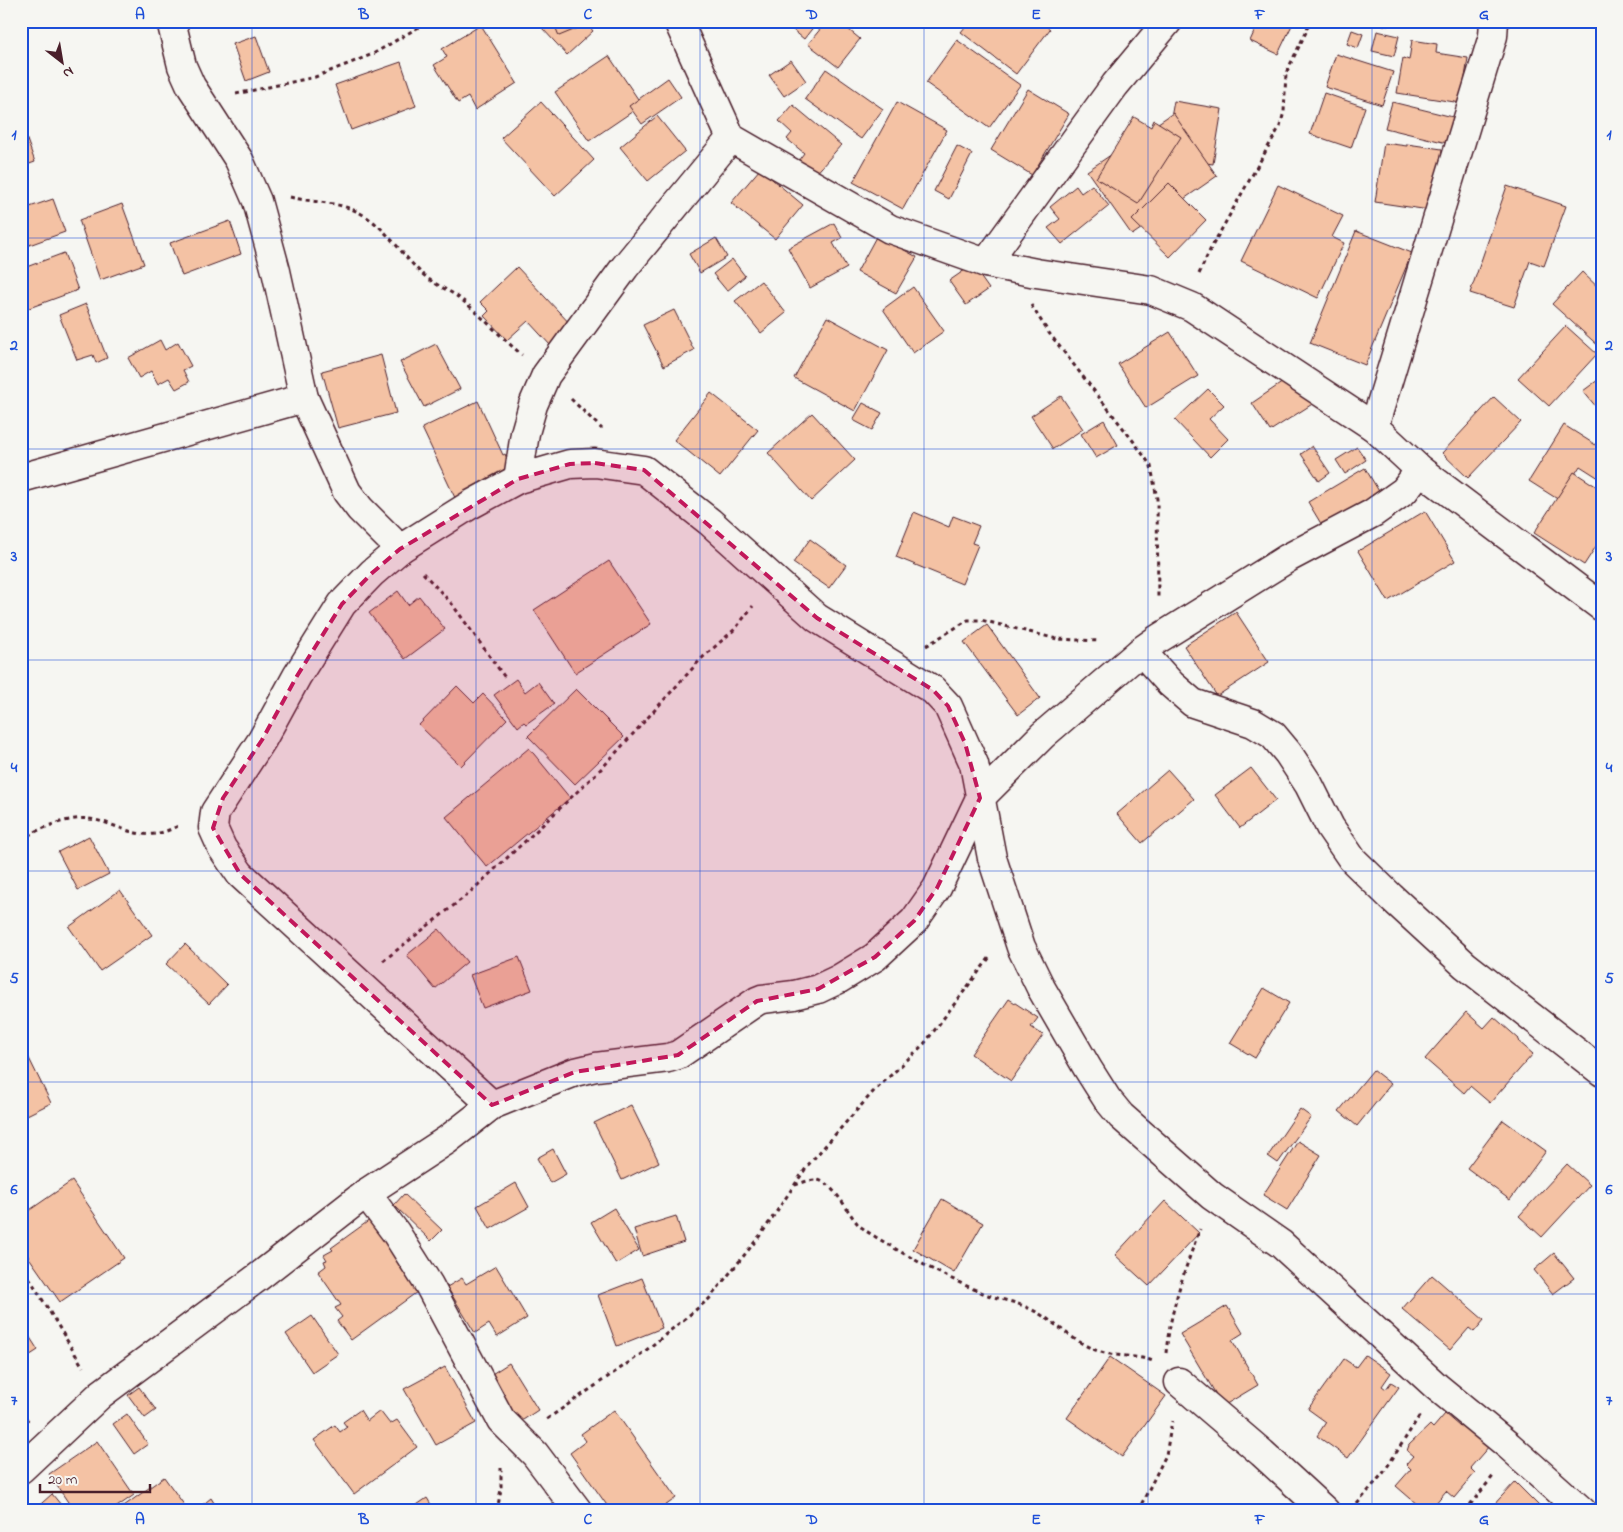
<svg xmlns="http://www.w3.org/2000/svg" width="1623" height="1532" viewBox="0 0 1623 1532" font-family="'Indie Flower',sans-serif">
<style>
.building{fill:#f4c2a4;stroke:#4a1f2b}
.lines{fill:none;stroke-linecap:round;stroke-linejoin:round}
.minor-casing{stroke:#4a1f2b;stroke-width:31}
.path{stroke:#4a1f2b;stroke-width:3;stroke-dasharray:4 4;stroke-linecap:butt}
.minor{stroke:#f6f6f2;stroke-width:28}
.marked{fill:#c2185b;fill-opacity:0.2;stroke:#c2185b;stroke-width:4;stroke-dasharray:10 6;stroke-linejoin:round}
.grid{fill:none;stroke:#1d4ed8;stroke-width:1;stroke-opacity:0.55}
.neatline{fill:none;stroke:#1d4ed8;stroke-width:2}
.grid-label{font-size:16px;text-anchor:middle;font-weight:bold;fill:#1d4ed8}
</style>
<rect width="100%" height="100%" fill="#f6f6f2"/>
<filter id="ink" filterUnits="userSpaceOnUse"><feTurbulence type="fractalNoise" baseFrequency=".02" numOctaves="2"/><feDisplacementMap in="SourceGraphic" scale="10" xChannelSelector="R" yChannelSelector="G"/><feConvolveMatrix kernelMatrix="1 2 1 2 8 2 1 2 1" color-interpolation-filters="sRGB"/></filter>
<g filter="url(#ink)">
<g class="building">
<path d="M549,21H585L593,31L567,55L542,28Z"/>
<path d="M553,21H587L588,24L559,36Z"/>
<path d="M782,21H818L804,39Z"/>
<path d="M827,21H838L860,39L838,67L808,44Z"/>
<path d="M970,21H1039L1050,29L1016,74L961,32Z"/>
<path d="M1134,21H1161L1154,33Z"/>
<path d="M1259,21H1294L1278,54L1250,41Z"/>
<path d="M1367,21H1389L1388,26Z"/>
<path d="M481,25L517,83L475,110L468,97L458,103L434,65L447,57L442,49Z"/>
<path d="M1352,30L1363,34L1358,48L1347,44Z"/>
<path d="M1377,31L1399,36L1394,56L1372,51Z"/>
<path d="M256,36L269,72L246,81L233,44Z"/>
<path d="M957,40L1020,85L989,128L926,83Z"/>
<path d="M1412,40L1437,44L1436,53L1468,58L1461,103L1397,93L1403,58L1409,60Z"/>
<path d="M1336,54L1393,72L1382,105L1325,87Z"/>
<path d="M609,56L642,105L589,141L555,92Z"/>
<path d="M791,60L806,81L784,96L769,75Z"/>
<path d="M401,62L416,106L351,130L335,85Z"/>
<path d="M826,69L883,109L861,139L805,99Z"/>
<path d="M668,78L681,97L642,124L629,106Z"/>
<path d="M1028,89L1069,114L1032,175L991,150Z"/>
<path d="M1324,93L1365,107L1351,148L1310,134Z"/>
<path d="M1174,101L1222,109L1213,164L1164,157Z"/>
<path d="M541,102L594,160L555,196L501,138Z"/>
<path d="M897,102L947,130L903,209L853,182Z"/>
<path d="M1392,102L1457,118L1451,144L1385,128Z"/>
<path d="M793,105L841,145L815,175L798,161L804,153L787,139L792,133L779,121Z"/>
<path d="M1173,113L1217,176L1132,235L1087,171Z"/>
<path d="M657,116L685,151L648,181L620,147Z"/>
<path d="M1134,117L1151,127L1154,120L1181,137L1138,204L1096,178Z"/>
<path d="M21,123L35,162L21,167Z"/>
<path d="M1384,143L1407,146V144L1442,149L1437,177L1436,211L1375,202Z"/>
<path d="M957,146L972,154L949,199L934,191Z"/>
<path d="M760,169L803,205L775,239L731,203Z"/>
<path d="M1169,183L1206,220L1170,257L1132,220Z"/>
<path d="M1092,185L1109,206L1062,244L1048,228L1060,219L1050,207L1076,186L1081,193Z"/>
<path d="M1278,185L1343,216L1332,237L1344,243L1318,298L1241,261Z"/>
<path d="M1507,186L1566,206L1544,266L1530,261L1514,307L1470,293Z"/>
<path d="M53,199L65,232L21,248V210Z"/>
<path d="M122,204L144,264L100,280L79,220Z"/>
<path d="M230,221L241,254L182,276L170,243Z"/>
<path d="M834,223L842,238L833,243L847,268L810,288L788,248Z"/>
<path d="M1356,231L1412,253L1365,365L1310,343Z"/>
<path d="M877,235L917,257L896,293L857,272Z"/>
<path d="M716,238L727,257L700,273L689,254Z"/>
<path d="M64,253L78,290L21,311V269Z"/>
<path d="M732,259L745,276L727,291L713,274Z"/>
<path d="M972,265L989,289L966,305L949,281Z"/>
<path d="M517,267L573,327L551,346L528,321L507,340L484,316L489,311L480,302Z"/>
<path d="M1582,272L1602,291V349L1552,304Z"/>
<path d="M761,281L786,313L761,333L735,301Z"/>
<path d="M913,287L944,331L913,353L883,309Z"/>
<path d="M86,304L107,358L96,363L93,355L77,360L59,315Z"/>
<path d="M674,310L694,350L664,366L643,325Z"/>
<path d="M827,317L888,350L855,411L794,378Z"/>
<path d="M1566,326L1597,354L1549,406L1518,378Z"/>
<path d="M1170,332L1198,376L1146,408L1118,364Z"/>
<path d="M160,340L165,350L178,342L191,366L183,370L189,382L176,389L169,378L158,384L151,371L139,378L128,358Z"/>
<path d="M436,344L460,389L424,407L400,362Z"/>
<path d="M381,355L396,413L338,428L322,371Z"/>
<path d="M1602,377V414L1583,391Z"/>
<path d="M1289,378L1317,401L1270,431L1252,403Z"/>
<path d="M1208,389L1224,405L1209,419L1228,439L1210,457L1175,420Z"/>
<path d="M711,393L758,430L720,477L674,440Z"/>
<path d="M1061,396L1083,429L1053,449L1031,416Z"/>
<path d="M1494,397L1521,422L1468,478L1442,453Z"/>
<path d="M478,401L503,455L505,454L515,475L457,502L422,428Z"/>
<path d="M863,403L882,413L872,430L853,420Z"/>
<path d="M812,413L855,460L811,501L768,453Z"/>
<path d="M1104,420L1118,445L1096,458L1081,434Z"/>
<path d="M1564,425L1602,449V480L1580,466L1559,500L1529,481Z"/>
<path d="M1312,446L1330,473L1319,481L1301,454Z"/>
<path d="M1357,447L1366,460L1345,474L1336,460Z"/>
<path d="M1365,468L1380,493L1323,527L1308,502Z"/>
<path d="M1574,472L1602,490V537L1584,565L1534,533Z"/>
<path d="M1425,511L1455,561L1388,601L1358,551Z"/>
<path d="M914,512L949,527L953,516L979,526L972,543L978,545L962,584L896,557Z"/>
<path d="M810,539L846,565L829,588L793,563Z"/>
<path d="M609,561L651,624L575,673L534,610Z"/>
<path d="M398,591L408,605L419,596L445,629L405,659L369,613Z"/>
<path d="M1236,612L1269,662L1217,696L1184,646Z"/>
<path d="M987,625L1040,698L1018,715L964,642Z"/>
<path d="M516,679L525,692L538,682L554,704L526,724L524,722L518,727L494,695Z"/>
<path d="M457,686L474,703L483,694L507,719L461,766L419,725Z"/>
<path d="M576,689L624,737L575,784L528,736Z"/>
<path d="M529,748L570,798L487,867L446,817Z"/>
<path d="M1251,768L1276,800L1240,828L1215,795Z"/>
<path d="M1168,770L1194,799L1142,843L1117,814Z"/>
<path d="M89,836L109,874L78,890L58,852Z"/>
<path d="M120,890L152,935L100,971L69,927Z"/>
<path d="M439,929L467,962L435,989L407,955Z"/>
<path d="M185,944L227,985L209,1004L166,964Z"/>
<path d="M519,957L532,990L483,1008L470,975Z"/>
<path d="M1264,988L1289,1003L1255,1058L1230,1043Z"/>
<path d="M1009,999L1038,1018L1031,1027L1043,1035L1011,1081L971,1054Z"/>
<path d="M1466,1012L1484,1028L1494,1017L1519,1039L1518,1041L1533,1054L1490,1103L1470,1086L1464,1093L1425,1059Z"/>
<path d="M21,1042L51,1103L21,1118Z"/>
<path d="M1373,1070L1391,1084L1357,1126L1339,1111Z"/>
<path d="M631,1105L659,1162L622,1180L594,1123Z"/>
<path d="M1300,1109L1311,1117L1278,1163L1268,1156Z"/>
<path d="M1503,1120L1546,1151L1510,1200L1467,1168Z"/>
<path d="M1298,1141L1321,1155L1287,1210L1263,1195Z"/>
<path d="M553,1149L566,1174L550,1183L537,1158Z"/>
<path d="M1567,1164L1590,1185L1542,1237L1519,1216Z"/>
<path d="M72,1181L124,1258L60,1302L21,1246V1216Z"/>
<path d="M516,1183L529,1207L490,1229L477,1206Z"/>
<path d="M404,1194L442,1230L431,1241L394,1205Z"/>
<path d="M942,1199L983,1223L954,1273L913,1249Z"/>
<path d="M1165,1201L1199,1233L1149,1286L1115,1255Z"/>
<path d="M614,1208L639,1250L616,1264L591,1222Z"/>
<path d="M676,1216L684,1242L642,1256L634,1229Z"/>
<path d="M374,1217L424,1287L351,1340L337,1321L342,1317L335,1308L341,1305L318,1272L326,1266L324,1261L327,1260L324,1255L333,1250L331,1248Z"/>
<path d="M1554,1253L1574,1278L1553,1294L1534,1270Z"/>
<path d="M496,1266L527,1318L497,1337L489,1324L475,1333L447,1287L462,1278L466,1284Z"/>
<path d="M1432,1275L1484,1320L1474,1332L1469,1328L1450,1350L1402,1309Z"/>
<path d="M642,1278L662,1328L617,1346L598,1295Z"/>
<path d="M1227,1306L1243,1333L1232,1340L1258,1385L1223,1406L1180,1334Z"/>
<path d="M312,1316L338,1354L312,1372L286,1334Z"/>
<path d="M21,1335L24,1339L29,1336L38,1350L21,1361Z"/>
<path d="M1365,1355L1391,1373L1382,1386L1386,1389L1391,1382L1399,1387L1348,1458L1317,1436L1326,1422L1308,1409L1344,1359L1356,1367Z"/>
<path d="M1110,1357L1166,1396L1122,1457L1067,1418Z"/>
<path d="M509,1363L538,1410L514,1426L484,1379Z"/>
<path d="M445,1367L476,1423L436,1445L404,1389Z"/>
<path d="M139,1387L156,1410L145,1418L128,1395Z"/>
<path d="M360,1410L367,1421L380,1411L390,1424L397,1420L417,1447L354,1494L314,1440L335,1425L340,1432L347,1427L343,1422Z"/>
<path d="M614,1410L676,1498L658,1511H647L643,1505L635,1511H611L570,1453L586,1441L581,1434Z"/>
<path d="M21,1411L29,1420L21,1426Z"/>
<path d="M127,1414L148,1444L134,1454L113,1424Z"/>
<path d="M1445,1414L1459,1426L1463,1421L1490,1445L1470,1468L1475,1473L1454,1498L1446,1491L1429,1511H1425L1396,1486L1411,1469L1406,1464L1413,1456L1407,1451L1409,1445L1430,1425L1433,1428Z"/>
<path d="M97,1441L134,1495L111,1511H74L49,1474Z"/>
<path d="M164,1477L185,1506L178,1511H117Z"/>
<path d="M1515,1482L1544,1511H1488Z"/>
<path d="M52,1494L66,1511H33Z"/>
<path d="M211,1498L219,1511H195Z"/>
<path d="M427,1498L435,1511H408Z"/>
</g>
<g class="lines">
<g class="minor-casing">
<g id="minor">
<path d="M171,21L182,66L191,86L239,160L257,201L276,271L304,398L347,492L360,509L400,549"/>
<path d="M678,21L731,138L890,229L986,263L1036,273L1151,290L1192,307L1374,427L1420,470L1602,607"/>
<path d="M986,263L1115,85L1168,21"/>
<path d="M1374,427L1493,36L1494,21"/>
<path d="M21,478L304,398"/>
<path d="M518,479L525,433L533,405L546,375L625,267L731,138"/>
<path d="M1141,651L1171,684L1193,703L1253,723L1273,735L1288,753L1309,785L1330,827L1352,859L1391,897L1465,965L1602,1072"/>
<path d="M492,1105L240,874L222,848L213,828L215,812L262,740L297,676L342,604L372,573L400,549L470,505L518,479L570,464L595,463L644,470L710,522L817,618L933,690L948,706L974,764L992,858L1021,947L1041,988L1088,1069L1107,1099L1121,1116L1212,1196L1281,1244L1437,1387L1509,1446L1582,1511"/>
<path d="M366,1193L396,1233L429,1285L501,1420L535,1454L578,1511"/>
<path d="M1179,1382L1262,1453L1325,1511"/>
<path d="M21,1469L101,1394L257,1278L366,1193L447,1140L492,1105L575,1072L596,1067L668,1058L678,1055L757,1001L762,999L794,995L818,989L839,979L875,957L914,921L937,888L980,798L1043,735L1141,651L1158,639L1288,558L1373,513L1404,491L1420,470"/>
</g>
</g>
<g class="path">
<path d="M236,94L315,77L373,54L429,21"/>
<path d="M290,197C313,203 338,201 360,213C388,228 403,258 426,277C437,286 451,291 462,300C483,317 501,337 522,355"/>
<path d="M1199,274L1211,248L1280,126L1284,112L1286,73L1307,30L1309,21"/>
<path d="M1031,305L1049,333L1134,442L1151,466L1157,499L1158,599"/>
<path d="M571,399L602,429"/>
<path d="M423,573L452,604L506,679"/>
<path d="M926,646L968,620H981L1057,639L1100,641"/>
<path d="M21,839C42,828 71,814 95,820C116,824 137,839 159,833C166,832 173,828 181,825"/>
<path d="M383,961L467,895L535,832L603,767L701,659L735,629L753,606"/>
<path d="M795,1185C801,1183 811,1179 818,1180C834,1184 847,1211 857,1223C859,1226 863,1228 866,1231C903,1254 942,1276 983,1293C997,1299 1013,1301 1026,1307C1053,1318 1072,1343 1101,1352C1118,1357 1136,1355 1153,1361"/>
<path d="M21,1264L83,1367"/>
<path d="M1166,1353C1170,1311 1185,1268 1200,1229"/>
<path d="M547,1419L644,1352L709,1299L762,1233L808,1165L873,1092L924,1044L990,957"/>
<path d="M1357,1504L1384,1472L1420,1415"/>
<path d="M497,1511L501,1489V1468"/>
<path d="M1138,1511L1166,1455L1172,1421"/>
<path d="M1465,1511L1494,1475"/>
</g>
<use href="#minor" class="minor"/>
</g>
</g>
<path class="marked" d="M595,463L644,470L817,618L933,690L948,706L965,743L980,798L937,888L914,921L875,957L818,989L757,1001L678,1055L575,1072L492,1105L240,874L213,828L223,798L262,740L297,676L342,604L372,573L400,549L518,479L570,464Z"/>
<path class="grid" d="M252,21V1511M476,21V1511M700,21V1511M924,21V1511M1148,21V1511M1372,21V1511M21,238H1602M21,449H1602M21,660H1602M21,871H1602M21,1082H1602M21,1294H1602"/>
<rect width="1623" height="1532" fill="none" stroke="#f6f6f2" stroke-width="55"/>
<g transform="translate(62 62) rotate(149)" stroke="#f6f6f2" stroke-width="4" paint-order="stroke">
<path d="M0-4L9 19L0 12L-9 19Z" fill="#4a1f2b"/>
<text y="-8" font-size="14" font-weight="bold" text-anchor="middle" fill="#4a1f2b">N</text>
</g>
<path d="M40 1484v8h110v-8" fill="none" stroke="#4a1f2b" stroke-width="2.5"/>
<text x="48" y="1484" font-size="15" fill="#4a1f2b" stroke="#f6f6f2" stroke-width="4" paint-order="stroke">20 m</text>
<rect x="28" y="28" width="1568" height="1476" class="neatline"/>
<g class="grid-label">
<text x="140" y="19">A</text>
<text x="364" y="19">B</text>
<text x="588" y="19">C</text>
<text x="812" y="19">D</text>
<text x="1036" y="19">E</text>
<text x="1260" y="19">F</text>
<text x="1484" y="19">G</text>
<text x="14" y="139">1</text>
<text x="1609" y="139">1</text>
<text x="14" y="350">2</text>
<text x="1609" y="350">2</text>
<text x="14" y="561">3</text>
<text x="1609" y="561">3</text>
<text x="14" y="772">4</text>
<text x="1609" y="772">4</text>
<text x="14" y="983">5</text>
<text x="1609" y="983">5</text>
<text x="14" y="1194">6</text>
<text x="1609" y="1194">6</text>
<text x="14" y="1405">7</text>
<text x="1609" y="1405">7</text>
<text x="140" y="1524">A</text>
<text x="364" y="1524">B</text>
<text x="588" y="1524">C</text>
<text x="812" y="1524">D</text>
<text x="1036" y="1524">E</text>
<text x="1260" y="1524">F</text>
<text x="1484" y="1524">G</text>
</g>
</svg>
